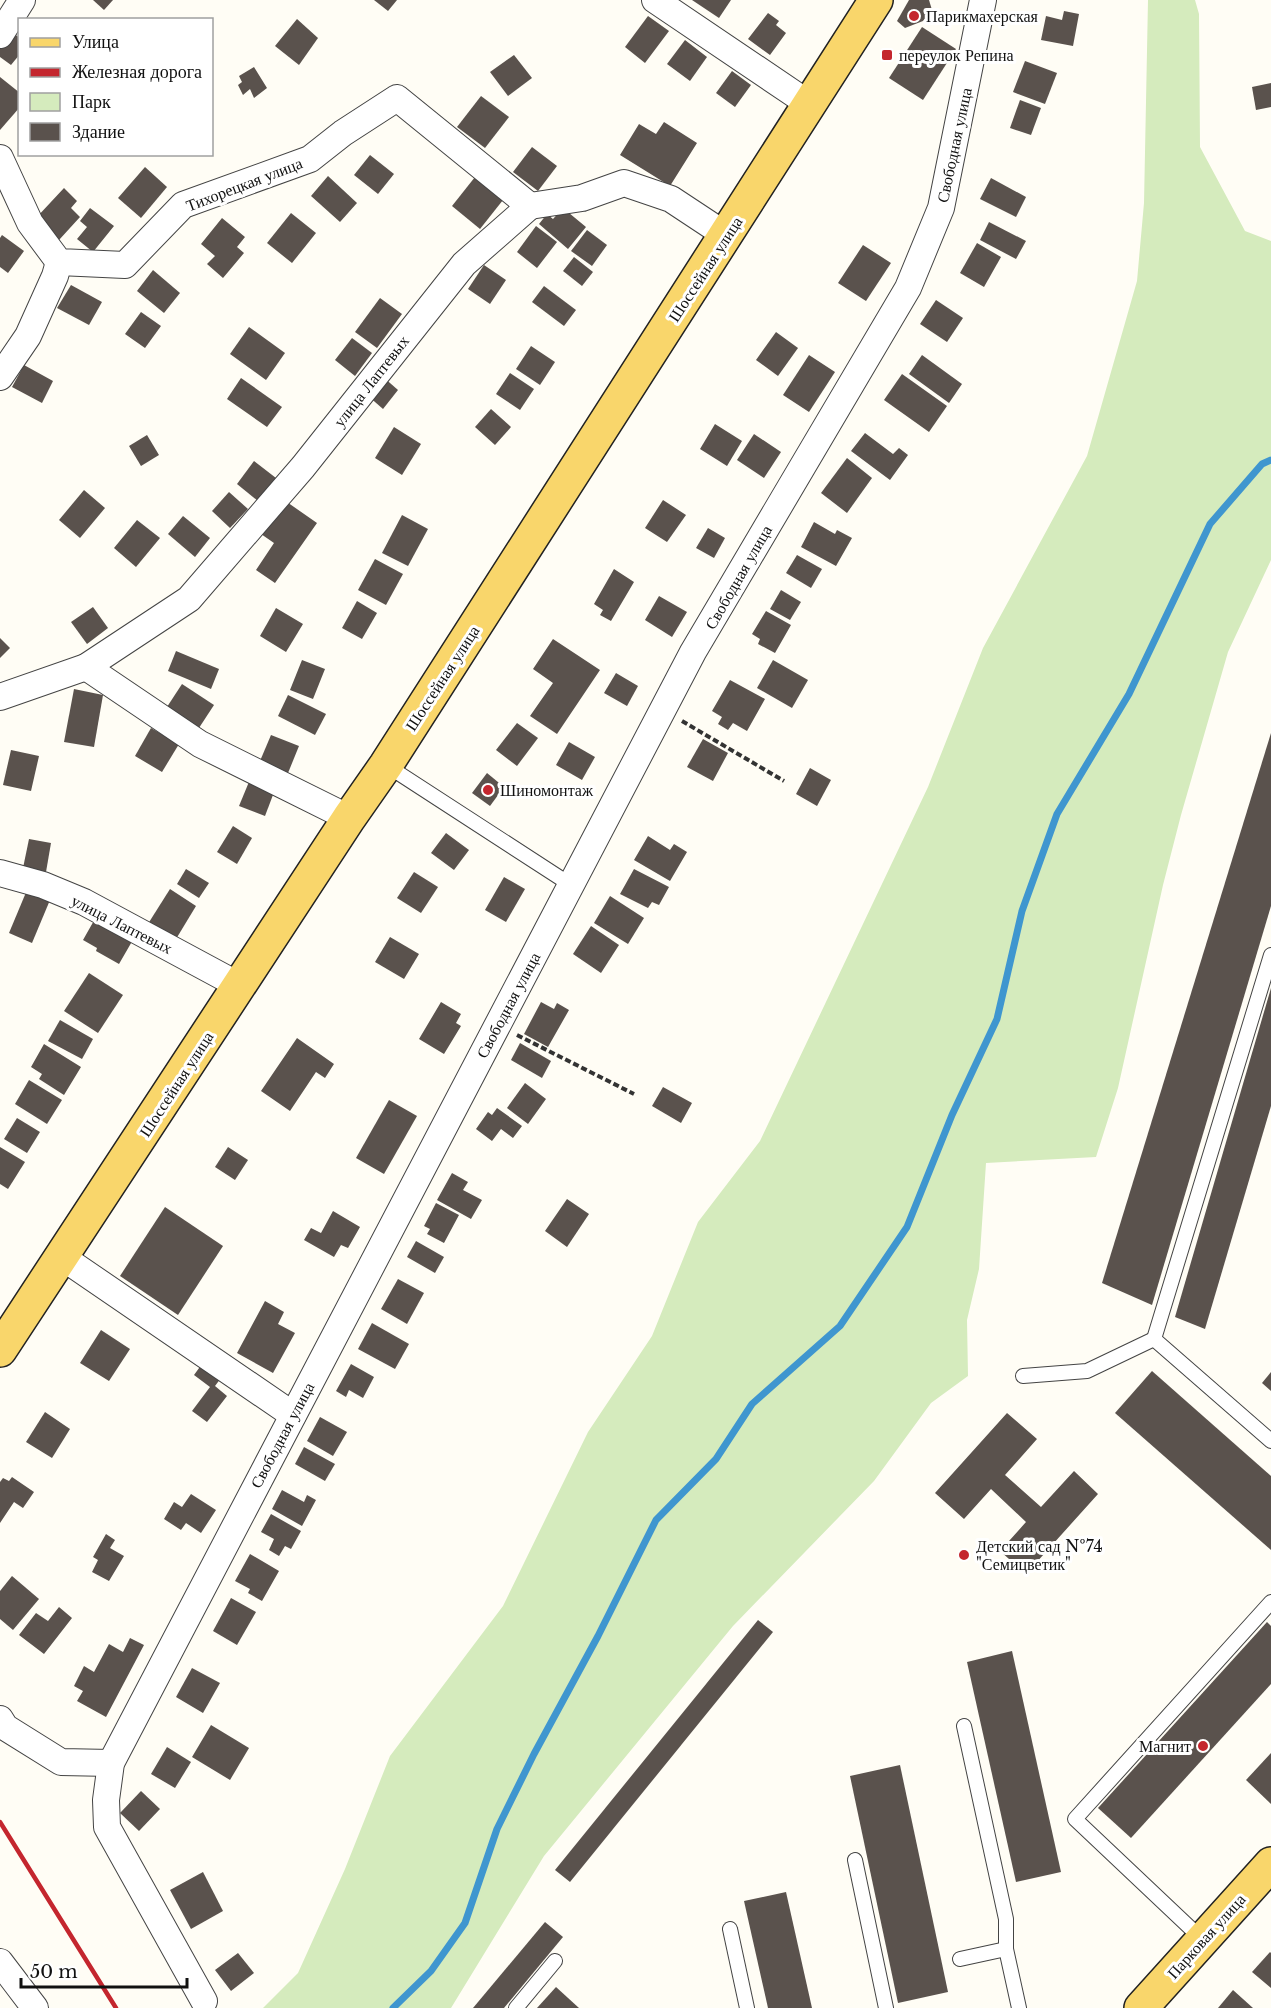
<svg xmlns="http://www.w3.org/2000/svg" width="1271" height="2008" viewBox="0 0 1271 2008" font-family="'Libre Baskerville',serif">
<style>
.green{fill:#d5ebbd}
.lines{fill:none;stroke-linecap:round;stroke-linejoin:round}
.stream{stroke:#3f96cf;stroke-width:7}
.building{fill:#5a524d}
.service-casing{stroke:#444;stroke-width:16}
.minor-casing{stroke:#444;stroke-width:28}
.primary-casing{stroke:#222;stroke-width:36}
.path{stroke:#333;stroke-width:4;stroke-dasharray:6 3;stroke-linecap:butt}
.service{stroke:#fff;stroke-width:14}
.minor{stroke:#fff;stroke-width:26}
.primary{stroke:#f9d66b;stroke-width:33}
.rail{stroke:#c4262e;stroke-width:4.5}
.poi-dot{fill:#c4262e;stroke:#fff;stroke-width:2}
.labels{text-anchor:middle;stroke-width:6;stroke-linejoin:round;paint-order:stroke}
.poi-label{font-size:16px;fill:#111;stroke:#fff;text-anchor:start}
.street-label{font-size:16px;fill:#111;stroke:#fff}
</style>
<rect width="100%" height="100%" fill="#fffdf5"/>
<path class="green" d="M1148,0H1195L1199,14L1200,147L1245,231L1271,241V560L1228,652L1181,815L1163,885L1118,1088L1096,1157L986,1163L979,1269L967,1320L968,1376L931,1403L874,1481L733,1626L544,1856L451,2008H263L298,1973L345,1869L390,1756L503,1606L588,1432L652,1336L698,1222L760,1141L928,787L983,648L1087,456L1137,281L1144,203Z"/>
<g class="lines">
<path class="stream" d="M393,2008L431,1971L465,1923L497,1829L534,1754L598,1636L656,1520L716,1459L752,1404L840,1326L907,1227L952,1115L997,1019L1022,911L1057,814L1129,694L1210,524L1262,464L1271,460"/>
</g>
<g class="building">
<path d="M93,0H113L104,10Z"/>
<path d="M374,0H397L388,11Z"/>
<path d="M692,0H731L719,18Z"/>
<path d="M909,0H929L932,10L923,21L905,28L897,21Z"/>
<path d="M1064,11L1079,14L1073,46L1041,40L1046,16L1062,20Z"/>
<path d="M768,13L779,21L776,25L786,33L770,55L748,39Z"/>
<path d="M648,16L669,31L645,63L625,47Z"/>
<path d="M297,19L318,38L299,65L275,46Z"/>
<path d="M922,27L956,49L923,100L889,78Z"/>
<path d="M10,31L20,38V54L11,65L0,57V43Z"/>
<path d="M685,40L707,57L690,81L667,64Z"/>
<path d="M514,55L532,78L508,96L490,72Z"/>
<path d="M1025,61L1057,73L1045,104L1013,92Z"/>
<path d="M254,67L267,88L254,98L250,89L243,95L238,85L242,82L239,76Z"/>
<path d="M732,71L751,85L735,107L716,93Z"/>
<path d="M0,77L20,93V107L0,130Z"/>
<path d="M1271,83V107L1256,110L1252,87Z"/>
<path d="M481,96L509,117L485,148L457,127Z"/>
<path d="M1020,100L1041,108L1031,135L1010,128Z"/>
<path d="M664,122L697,143L670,186L620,155L639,124L656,134Z"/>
<path d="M532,147L557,166L538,191L513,172Z"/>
<path d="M370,155L394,174L378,194L354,175Z"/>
<path d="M145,167L167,187L141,218L118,198Z"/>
<path d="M328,176L357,203L340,222L311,196Z"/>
<path d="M475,177L503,200L480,229L452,206Z"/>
<path d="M991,178L1026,197L1016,217L980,199Z"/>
<path d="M64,188L77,201L71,208L80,217L59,240L36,218Z"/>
<path d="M90,208L114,226L93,252L77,239L87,227L80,221Z"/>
<path d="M563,208L586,227L568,249L539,224L547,214L553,219Z"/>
<path d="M291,213L316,233L292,263L267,243Z"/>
<path d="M222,218L245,237L237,247L244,253L223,278L207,264L215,256L201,244Z"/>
<path d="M989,222L1026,241L1016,259L980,240Z"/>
<path d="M536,226L557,242L537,268L517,252Z"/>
<path d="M587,230L607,245L592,266L571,251Z"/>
<path d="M2,235L24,251L8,273L0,267V238Z"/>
<path d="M977,243L1001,257L984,287L960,273Z"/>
<path d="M863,245L891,263L866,301L838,283Z"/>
<path d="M574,257L593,272L582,286L563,271Z"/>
<path d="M484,265L506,280L490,304L468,289Z"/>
<path d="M153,270L180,293L164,313L137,291Z"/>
<path d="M71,285L102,302L89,325L57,308Z"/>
<path d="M544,286L576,310L564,326L532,302Z"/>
<path d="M380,298L402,314L377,348L355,332Z"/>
<path d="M936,300L963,318L947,342L920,324Z"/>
<path d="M141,312L161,326L145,348L125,334Z"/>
<path d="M249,327L285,353L266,380L230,354Z"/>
<path d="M776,332L798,348L778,376L756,360Z"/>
<path d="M352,338L372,353L355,376L335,360Z"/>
<path d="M531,346L555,362L540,385L516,369Z"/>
<path d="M809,355L835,372L809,412L783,395Z"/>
<path d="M922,355L962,384L949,403L909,374Z"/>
<path d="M24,365L53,381L42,403L12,387Z"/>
<path d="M510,373L534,389L520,410L496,394Z"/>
<path d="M902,374L947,406L929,432L884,400Z"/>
<path d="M382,376L398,390L383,409L367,395Z"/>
<path d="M241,378L282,407L267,427L227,399Z"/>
<path d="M491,409L511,427L495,445L475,427Z"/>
<path d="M715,424L742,441L727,466L700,449Z"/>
<path d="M394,427L421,444L402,475L375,458Z"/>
<path d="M865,433L893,454L899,448L908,455L890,480L851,451Z"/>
<path d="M754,434L781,452L764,478L737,460Z"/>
<path d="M147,435L159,455L141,466L129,446Z"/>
<path d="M847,458L872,478L847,513L821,493Z"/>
<path d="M254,461L276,478L258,501L237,484Z"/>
<path d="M84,490L105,508L80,538L59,520Z"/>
<path d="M229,492L248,509L230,528L212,511Z"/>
<path d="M284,500L317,523L275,583L256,570L274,543L261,534Z"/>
<path d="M663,500L686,515L667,542L645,528Z"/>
<path d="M402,515L428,529L408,566L382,553Z"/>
<path d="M183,516L210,538L195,557L168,534Z"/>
<path d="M137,520L160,538L136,567L114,548Z"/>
<path d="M814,522L835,534L837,530L852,538L836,566L801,547Z"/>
<path d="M708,528L725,538L714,558L696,548Z"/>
<path d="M797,555L822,569L811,588L786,573Z"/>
<path d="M375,559L403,574L386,605L358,590Z"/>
<path d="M614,569L634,582L611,621L600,615L603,610L594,604Z"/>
<path d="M781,590L801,602L790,620L770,609Z"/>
<path d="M659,596L687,612L672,637L645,620Z"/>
<path d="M357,601L377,613L362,639L342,628Z"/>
<path d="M93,607L108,628L87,644L71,622Z"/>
<path d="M276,608L303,624L286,652L260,636Z"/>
<path d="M766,611L791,625L775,653L758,644L760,639L752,634Z"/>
<path d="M0,638L10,648L0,658Z"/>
<path d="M553,639L600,670L557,734L530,716L553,683L533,669Z"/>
<path d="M176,651L219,669L211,689L168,671Z"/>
<path d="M302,660L325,669L313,699L290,690Z"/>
<path d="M773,660L808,680L792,708L757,688Z"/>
<path d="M616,673L638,686L627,706L604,693Z"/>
<path d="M730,680L765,699L747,731L733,723L728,730L718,724L722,717L712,711Z"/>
<path d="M182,684L214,705L197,731L165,710Z"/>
<path d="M74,689L103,695L94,747L64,742Z"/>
<path d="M288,695L326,714L315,735L278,716Z"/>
<path d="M517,723L538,738L517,766L496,750Z"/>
<path d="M151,728L179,744L162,772L135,756Z"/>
<path d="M1271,733V906L1152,1305L1102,1283Z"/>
<path d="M271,735L299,746L288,773L260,761Z"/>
<path d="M703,739L728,753L713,781L687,767Z"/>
<path d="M569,742L595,757L582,780L556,765Z"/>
<path d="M11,750L39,756L31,791L3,785Z"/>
<path d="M810,768L831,780L817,806L796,794Z"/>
<path d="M487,773L504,787L490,806L472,793Z"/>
<path d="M251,777L276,787L265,816L239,806Z"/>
<path d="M233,826L252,838L237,864L217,852Z"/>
<path d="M446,833L469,850L454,870L431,853Z"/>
<path d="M648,836L670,850L674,844L687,852L670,881L634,860Z"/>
<path d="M29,839L51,843L46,872L23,868Z"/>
<path d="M186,869L209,883L199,898L177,884Z"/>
<path d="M634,869L669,887L659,905L652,902L648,908L620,894Z"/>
<path d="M414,872L438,887L421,913L397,898Z"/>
<path d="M504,877L525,889L506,922L485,910Z"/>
<path d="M170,889L196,906L173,944L146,927Z"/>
<path d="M27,890L50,900L32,943L9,933Z"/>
<path d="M610,896L644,918L628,944L594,923Z"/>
<path d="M96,917L134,938L119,964L96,951L97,948L83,940Z"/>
<path d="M591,926L619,945L601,973L573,954Z"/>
<path d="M390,937L419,954L404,979L375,962Z"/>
<path d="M89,973L123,995L98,1033L64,1011Z"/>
<path d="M1271,988V1106L1205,1329L1175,1317Z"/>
<path d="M441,1002L461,1014L456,1023L461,1026L444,1054L419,1039Z"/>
<path d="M541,1002L554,1009L557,1003L569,1010L548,1047L524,1034Z"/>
<path d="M60,1020L93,1039L82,1059L48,1041Z"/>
<path d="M297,1038L334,1064L325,1078L316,1072L290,1111L261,1091Z"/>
<path d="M520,1043L551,1061L542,1078L511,1060Z"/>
<path d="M44,1044L81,1067L64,1095L39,1079L42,1074L31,1067Z"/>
<path d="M29,1080L62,1100L47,1124L15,1104Z"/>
<path d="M525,1083L546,1099L528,1124L507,1108Z"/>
<path d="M663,1087L692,1103L681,1123L652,1106Z"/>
<path d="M389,1100L417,1116L384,1174L356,1158Z"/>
<path d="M497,1108L522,1126L513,1138L501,1129L492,1141L476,1129L488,1112L492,1115Z"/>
<path d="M17,1118L40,1132L27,1153L4,1139Z"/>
<path d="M0,1147L25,1162L8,1189L0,1184Z"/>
<path d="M228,1147L248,1160L235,1180L215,1167Z"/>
<path d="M452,1173L468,1182L463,1190L482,1200L471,1219L437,1200Z"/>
<path d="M567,1199L589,1214L567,1247L545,1231Z"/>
<path d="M436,1203L459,1215L444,1243L427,1234L430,1229L424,1226Z"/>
<path d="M165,1207L223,1246L178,1315L120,1276Z"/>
<path d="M333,1211L360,1227L348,1248L341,1245L334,1257L304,1240L311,1228L321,1233Z"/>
<path d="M416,1241L444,1257L435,1273L407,1257Z"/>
<path d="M398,1279L424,1293L407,1324L381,1309Z"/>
<path d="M265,1301L284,1312L278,1324L295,1333L273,1373L237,1353Z"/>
<path d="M372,1323L409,1344L395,1369L358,1349Z"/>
<path d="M101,1330L130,1349L109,1381L80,1363Z"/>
<path d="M202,1364L221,1378L215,1386L227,1396L207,1422L192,1411L210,1387L194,1375Z"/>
<path d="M351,1364L374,1377L363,1398L349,1390L346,1397L336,1391Z"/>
<path d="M1152,1371L1271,1476V1550L1115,1413Z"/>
<path d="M1271,1372V1391L1262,1383Z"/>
<path d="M45,1412L70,1429L52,1458L26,1442Z"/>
<path d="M1007,1413L1037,1439L1005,1475L1041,1507L1074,1471L1098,1494L1026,1574L1000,1551L1026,1522L991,1489L964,1519L935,1493Z"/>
<path d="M320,1417L347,1432L333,1456L307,1441Z"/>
<path d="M304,1447L335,1464L325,1481L295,1464Z"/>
<path d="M12,1477L34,1492L23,1508L14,1502L0,1523V1482L3,1478L9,1481Z"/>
<path d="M282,1490L304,1502L307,1495L316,1500L302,1526L272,1509Z"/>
<path d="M191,1494L216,1510L201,1533L186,1523L181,1530L164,1519L174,1502L182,1507Z"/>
<path d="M271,1514L301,1531L291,1549L285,1546L279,1556L269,1550L274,1539L261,1532Z"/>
<path d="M106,1534L115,1540L110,1548L124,1556L109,1581L92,1572L98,1560L93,1557Z"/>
<path d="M250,1554L279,1571L262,1601L248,1593L250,1589L235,1581Z"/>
<path d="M12,1576L39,1599L13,1630L0,1619V1591Z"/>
<path d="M231,1598L256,1612L237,1645L213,1631Z"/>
<path d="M59,1607L72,1618L44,1654L19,1635L36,1613L48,1621Z"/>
<path d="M758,1620L773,1632L570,1882L555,1870Z"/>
<path d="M1267,1622L1271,1626V1684L1131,1838L1098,1808Z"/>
<path d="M130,1638L144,1645L106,1717L77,1701L83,1691L74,1686L84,1666L94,1672L109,1644L123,1652Z"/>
<path d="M1012,1651L1061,1872L1016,1882L967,1662Z"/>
<path d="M192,1668L220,1683L203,1713L176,1697Z"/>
<path d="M211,1725L249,1748L230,1780L192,1757Z"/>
<path d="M167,1747L191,1762L175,1788L151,1774Z"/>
<path d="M1271,1753V1804L1246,1780Z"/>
<path d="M900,1765L948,1992L898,2003L850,1776Z"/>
<path d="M141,1791L160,1809L139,1831L120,1813Z"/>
<path d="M203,1872L223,1911L191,1929L170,1890Z"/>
<path d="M786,1892L812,2008H768L744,1901Z"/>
<path d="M545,1922L563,1937L504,2008H473Z"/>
<path d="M1270,1952L1271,1953V1988L1252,1972Z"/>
<path d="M238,1953L254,1973L231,1991L215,1970Z"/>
<path d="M556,1987L579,2008H537Z"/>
<path d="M1233,1990L1253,2008H1218Z"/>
</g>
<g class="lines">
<g class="service-casing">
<g id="service">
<path d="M386,765L571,885"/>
<path d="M1271,955L1154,1339L1271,1441"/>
<path d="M1023,1376L1087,1371L1154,1339"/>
<path d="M964,1726L1006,1919V1949L1019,2008"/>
<path d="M855,1860L886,2008"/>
<path d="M730,1929L747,2008"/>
<path d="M1203,1940L1075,1819L1271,1602"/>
<path d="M960,1959L1006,1949"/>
<path d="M516,2008L555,1961"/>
</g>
</g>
<g class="minor-casing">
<g id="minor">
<path d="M655,0L809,104"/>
<path d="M0,35L22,0"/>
<path d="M0,158L30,223L59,262L125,265L183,205L310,159L343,133L397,98L530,206L464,264L303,467L189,599L86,667L0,697"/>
<path d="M530,206L582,198L624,183L671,199L727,236"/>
<path d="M0,377L28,336L55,276L59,262"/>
<path d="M86,667L200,744L349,818"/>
<path d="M0,873L43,885L84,902L240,986"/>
<path d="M62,1257L293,1415"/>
<path d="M0,1719L5,1727L61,1762L111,1763"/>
<path d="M0,1962L35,2008"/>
<path d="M204,2001L107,1827L106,1800L111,1763L693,652L908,288L941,208L983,0"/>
</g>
</g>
<g class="primary-casing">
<g id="primary">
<path d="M0,1350L349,818L386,765L876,0"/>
<path d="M1141,2008L1271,1864"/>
</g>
</g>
<g class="path">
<path d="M682,721L784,781"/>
<path d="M517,1035L634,1094"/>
</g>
<use href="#service" class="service"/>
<use href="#minor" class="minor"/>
<use href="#primary" class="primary"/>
<path class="rail" d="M0,1822L116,2008"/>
</g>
<g class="poi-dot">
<circle cx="914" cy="16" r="6"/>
<rect x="881" y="49" width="12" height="12" rx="3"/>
<circle cx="488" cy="790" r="6"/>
<circle cx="964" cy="1555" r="6"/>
<circle cx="1203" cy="1746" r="6"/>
</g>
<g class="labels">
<g class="poi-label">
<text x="926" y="22">Парикмахерская</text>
<text x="899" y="61">переулок Репина</text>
<text x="500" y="796">Шиномонтаж</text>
<text x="976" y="1552">Детский сад №74<tspan x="976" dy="18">"Семицветик"</tspan></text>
<text x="1191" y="1752" text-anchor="end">Магнит</text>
</g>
<g class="street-label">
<text transform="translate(954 145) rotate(-78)" y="6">Свободная улица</text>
<text transform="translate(244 184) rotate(-21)" y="6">Тихорецкая улица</text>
<text transform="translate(705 269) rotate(-57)" y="6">Шоссейная улица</text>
<text transform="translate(371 381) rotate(-52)" y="6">улица Лаптевых</text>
<text transform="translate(738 577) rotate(-60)" y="6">Свободная улица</text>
<text transform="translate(442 678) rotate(-57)" y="6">Шоссейная улица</text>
<text transform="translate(122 924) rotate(27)" y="6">улица Лаптевых</text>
<text transform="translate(508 1005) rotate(-62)" y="6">Свободная улица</text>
<text transform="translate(176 1084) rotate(-57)" y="6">Шоссейная улица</text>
<text transform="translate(282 1435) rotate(-62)" y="6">Свободная улица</text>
<text transform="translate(1206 1936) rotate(-48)" y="6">Парковая улица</text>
</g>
</g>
<rect x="18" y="18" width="195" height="138" fill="#ffffff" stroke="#a0a0a0" stroke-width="1.5"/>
<rect x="30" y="38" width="30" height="9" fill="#f9d66b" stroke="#a0a0a0" stroke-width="1.5"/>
<text x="72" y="48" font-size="18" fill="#111111">Улица</text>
<rect x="30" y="68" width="30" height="9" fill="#c4262e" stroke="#a0a0a0" stroke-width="1.5"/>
<text x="72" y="78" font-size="18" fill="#111111">Железная дорога</text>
<rect x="30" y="93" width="30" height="18" fill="#d5ebbd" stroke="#a0a0a0" stroke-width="1.5"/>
<text x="72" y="108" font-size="18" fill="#111111">Парк</text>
<rect x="30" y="123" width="30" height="18" fill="#5a524d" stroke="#a0a0a0" stroke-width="1.5"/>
<text x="72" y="138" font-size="18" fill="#111111">Здание</text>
<path d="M21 1978v9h166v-9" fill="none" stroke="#111111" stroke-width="3"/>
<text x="30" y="1978" font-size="18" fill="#111111" stroke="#ffffff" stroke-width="4.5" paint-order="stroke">50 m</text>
</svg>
